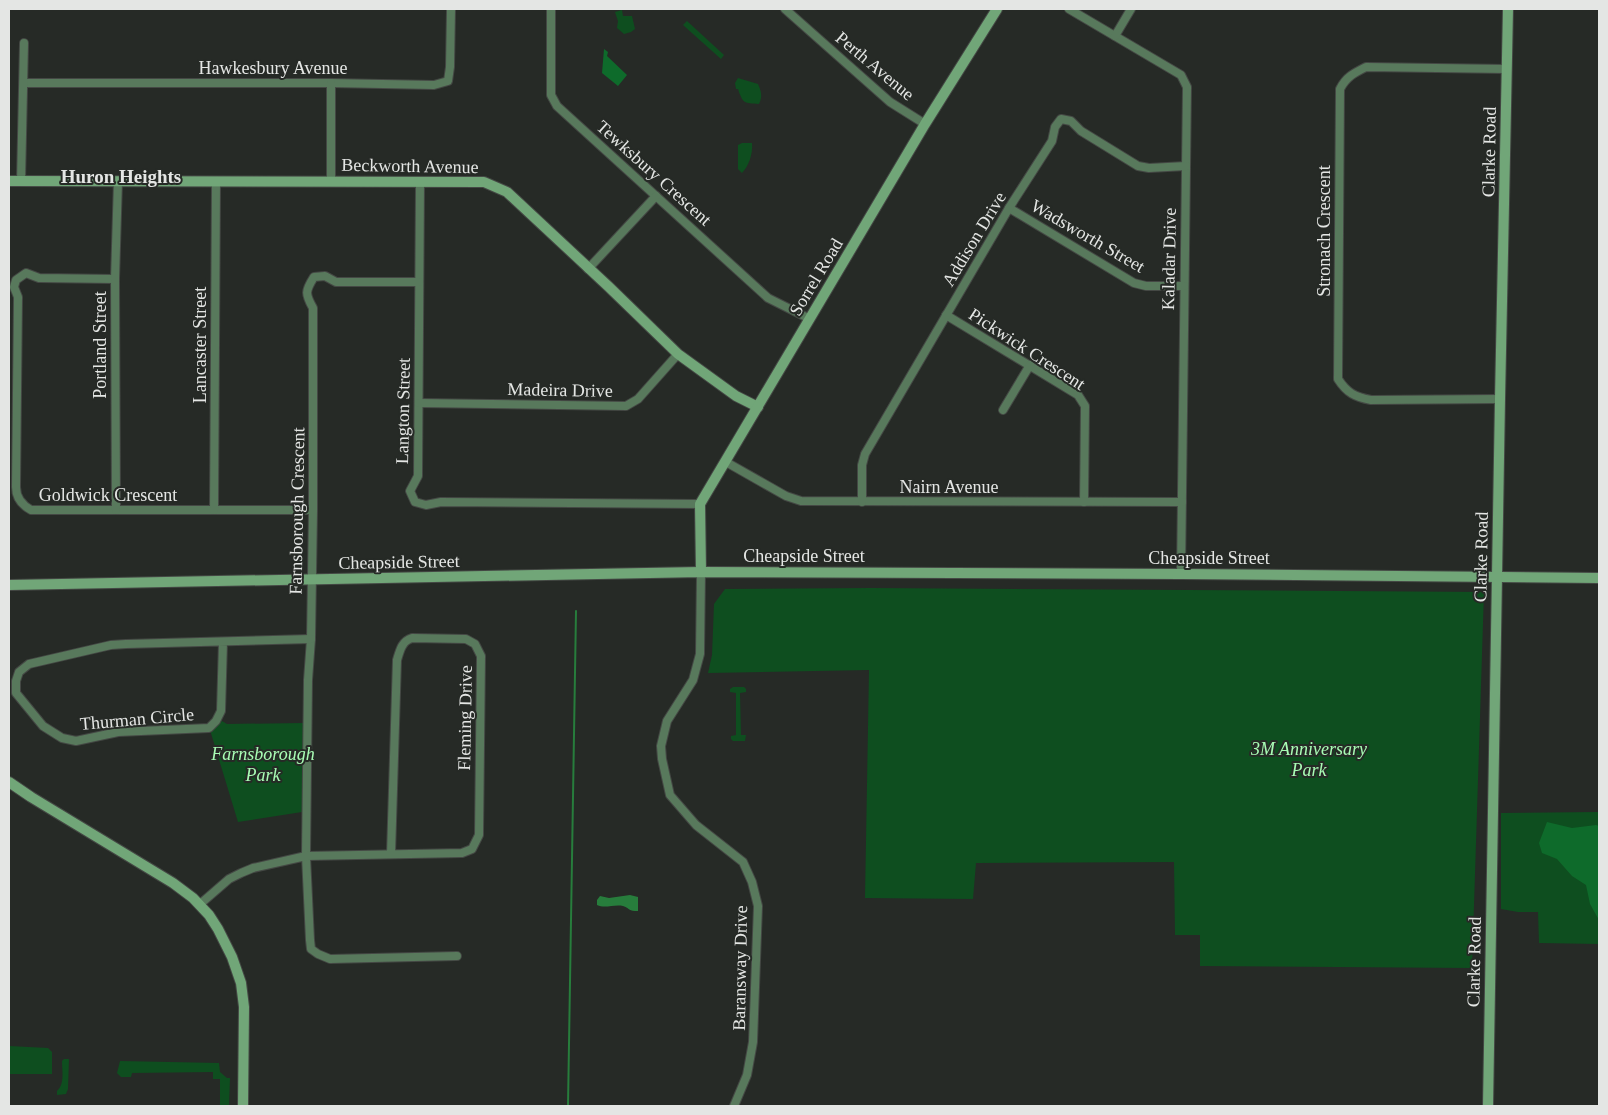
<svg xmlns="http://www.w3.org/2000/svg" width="1608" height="1115" viewBox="0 0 1608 1115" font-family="Georgia,serif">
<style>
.green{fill:#0e4e1f}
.forest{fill:#0e6b2b}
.water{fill:#277d3c}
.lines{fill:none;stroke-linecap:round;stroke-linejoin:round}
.stream{stroke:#277d3c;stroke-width:2}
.street-casing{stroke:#444844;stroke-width:10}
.secondary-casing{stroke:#444844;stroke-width:12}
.street{stroke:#58795c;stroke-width:8}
.secondary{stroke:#71a678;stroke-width:10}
.labels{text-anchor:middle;stroke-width:4;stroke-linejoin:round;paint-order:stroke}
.street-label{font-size:18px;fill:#e4e6e4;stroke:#262a26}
.park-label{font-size:18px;font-style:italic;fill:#a8fcb4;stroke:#262a26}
.neighbourhood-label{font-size:19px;font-weight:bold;fill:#e4e6e4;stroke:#262a26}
</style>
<rect width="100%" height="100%" fill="#262a26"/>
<g class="green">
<path d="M622,10L623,16H632L635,29L631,32L624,34L617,28L618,21L615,12Z"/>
<path d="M687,21L724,55L721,59L683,25Z"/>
<path d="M738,78L758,84C761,91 763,96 759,104C744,103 743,104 738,89H736L735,83Z"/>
<path d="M742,143H752C753,153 749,166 742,173L738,169V145Z"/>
<path d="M871,588L1484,592L1472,968L1200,966V935H1175L1174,862L976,863L973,899L865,898L869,670L708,673L712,655L714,604L725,589Z"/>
<path d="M733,687H744L746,689V692L740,693L741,735H746L745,741H733L731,739V736L736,735V693L730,692V689Z"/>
<path d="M222,721L227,724L304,723L302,812L238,822L210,730Z"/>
<path d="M1599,812V944L1539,943L1538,912H1518L1501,909V813Z"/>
<path d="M9,1046L48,1048L52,1052V1074H9Z"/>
<path d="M64,1059H69L68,1089L66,1094L57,1095V1091C65,1084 62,1071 62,1061Z"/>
<path d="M120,1061L219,1063L220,1072L227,1078H230L229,1106H220V1079H213V1072L132,1073L131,1077H121L117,1073Z"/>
</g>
<g class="forest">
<path d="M604,49L608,52L607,56L627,75L618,86L602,73Z"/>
<path d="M1547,822L1572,828L1596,825L1599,826V920L1590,904L1586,885L1572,876L1557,859L1542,853L1539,843Z"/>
</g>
<path class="water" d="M630,895L638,897V911C628,911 631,909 623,906C614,904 605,909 597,905V900L600,896L609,898Z"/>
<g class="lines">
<path class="stream" d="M568,1106L576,611"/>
<g class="street-casing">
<g id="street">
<path d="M551,9V95L557,106L768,298L810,319"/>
<path d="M785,9L890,102L925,124"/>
<path d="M1069,9L1181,75L1187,87L1181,574"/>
<path d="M1115,36L1131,9"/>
<path d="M24,83H331L434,85L448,81L450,67L451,9"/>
<path d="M331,83V182"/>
<path d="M21,181L24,43"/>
<path d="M420,182L418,476L410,491L415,502L426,505L441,502L700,504"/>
<path d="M1009,208L1134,283L1146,286H1184"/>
<path d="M588,269L656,196"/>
<path d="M115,279L39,278L26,273L16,280L14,287L18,297L16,487C16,497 22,505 31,510H313"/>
<path d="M419,282H336L325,276L314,277C305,291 305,294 313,308V510L311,639L308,680L306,856L310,940L311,949L318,954L330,959L457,956"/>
<path d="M946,315L1078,395L1085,406L1084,502"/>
<path d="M1500,399L1371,400C1355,397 1347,393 1338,379L1340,89C1346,77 1354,73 1366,67L1507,69"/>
<path d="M419,403L626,406L638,399L678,354"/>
<path d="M1003,410L1030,365"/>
<path d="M726,462L786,496L801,501L1182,502"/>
<path d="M862,502V465L865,454L1009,208L1052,141L1055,127L1061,119L1071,121L1081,131L1138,166L1149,168L1186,166"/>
<path d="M116,510L115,279L118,181"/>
<path d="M214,510L216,181"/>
<path d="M701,572L700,654L693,680L667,721L661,746L662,759L670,795L696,825L743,862L752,882L758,906L753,1042L747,1075L734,1106"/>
<path d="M223,642L221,711L216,721L209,728L118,732L76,741L62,738L43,726L16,693V681L19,672L29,664L111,645L126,644L311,639"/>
<path d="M199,905L229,879L241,873L253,868L306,856L462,853L472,849L479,835L481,656L475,644L466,639L412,638C402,641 400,650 397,660L391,854"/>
</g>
</g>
<g class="secondary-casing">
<g id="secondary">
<path d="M9,181L484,182L507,192L609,287L678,354L736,396L758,407"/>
<path d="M701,572L700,504L925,124L997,9"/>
<path d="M9,585L701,572L1181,574L1599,578"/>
<path d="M9,782L31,797L173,883L193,898L209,915L218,929L232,957L241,983L244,1007L243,1106"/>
<path d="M1488,1106L1500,399L1508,9"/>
</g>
</g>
<use href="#street" class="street"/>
<use href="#secondary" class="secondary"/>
</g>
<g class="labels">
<g class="street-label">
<text transform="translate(875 66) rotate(40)" y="6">Perth Avenue</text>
<text x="273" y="74">Hawkesbury Avenue</text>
<text transform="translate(1489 152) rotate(-89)" y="6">Clarke Road</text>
<text transform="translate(410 166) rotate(1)" y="6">Beckworth Avenue</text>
<text transform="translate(654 173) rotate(42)" y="6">Tewksbury Crescent</text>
<text transform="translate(1324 231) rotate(-90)" y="6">Stronach Crescent</text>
<text transform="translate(1088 236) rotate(30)" y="6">Wadsworth Street</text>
<text transform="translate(974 239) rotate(-59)" y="6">Addison Drive</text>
<text transform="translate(1169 259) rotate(-89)" y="6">Kaladar Drive</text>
<text transform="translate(816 277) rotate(-59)" y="6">Sorrel Road</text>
<text transform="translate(100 345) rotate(-90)" y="6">Portland Street</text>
<text transform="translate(200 345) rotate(-90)" y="6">Lancaster Street</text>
<text transform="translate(1027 349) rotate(33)" y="6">Pickwick Crescent</text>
<text transform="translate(560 390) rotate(1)" y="6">Madeira Drive</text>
<text transform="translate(403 411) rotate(-89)" y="6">Langton Street</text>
<text x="949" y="493">Nairn Avenue</text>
<text x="108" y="501">Goldwick Crescent</text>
<text transform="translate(297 511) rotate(-89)" y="6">Farnsborough Crescent</text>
<text x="804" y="562">Cheapside Street</text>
<text transform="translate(1481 557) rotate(-89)" y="6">Clarke Road</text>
<text x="1209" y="564">Cheapside Street</text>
<text transform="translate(399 562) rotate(-1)" y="6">Cheapside Street</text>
<text transform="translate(465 718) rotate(-89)" y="6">Fleming Drive</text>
<text transform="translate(137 719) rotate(-5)" y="6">Thurman Circle</text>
<text transform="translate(1474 962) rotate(-89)" y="6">Clarke Road</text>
<text transform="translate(740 968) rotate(-89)" y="6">Baransway Drive</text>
</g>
<g class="park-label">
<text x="1309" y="755">3M Anniversary<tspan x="1309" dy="21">Park</tspan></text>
<text x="263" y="760">Farnsborough<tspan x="263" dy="21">Park</tspan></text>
</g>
<g class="neighbourhood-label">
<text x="121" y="183">Huron Heights</text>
</g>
</g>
<rect width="1608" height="1115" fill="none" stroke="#e4e6e4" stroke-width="20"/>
</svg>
